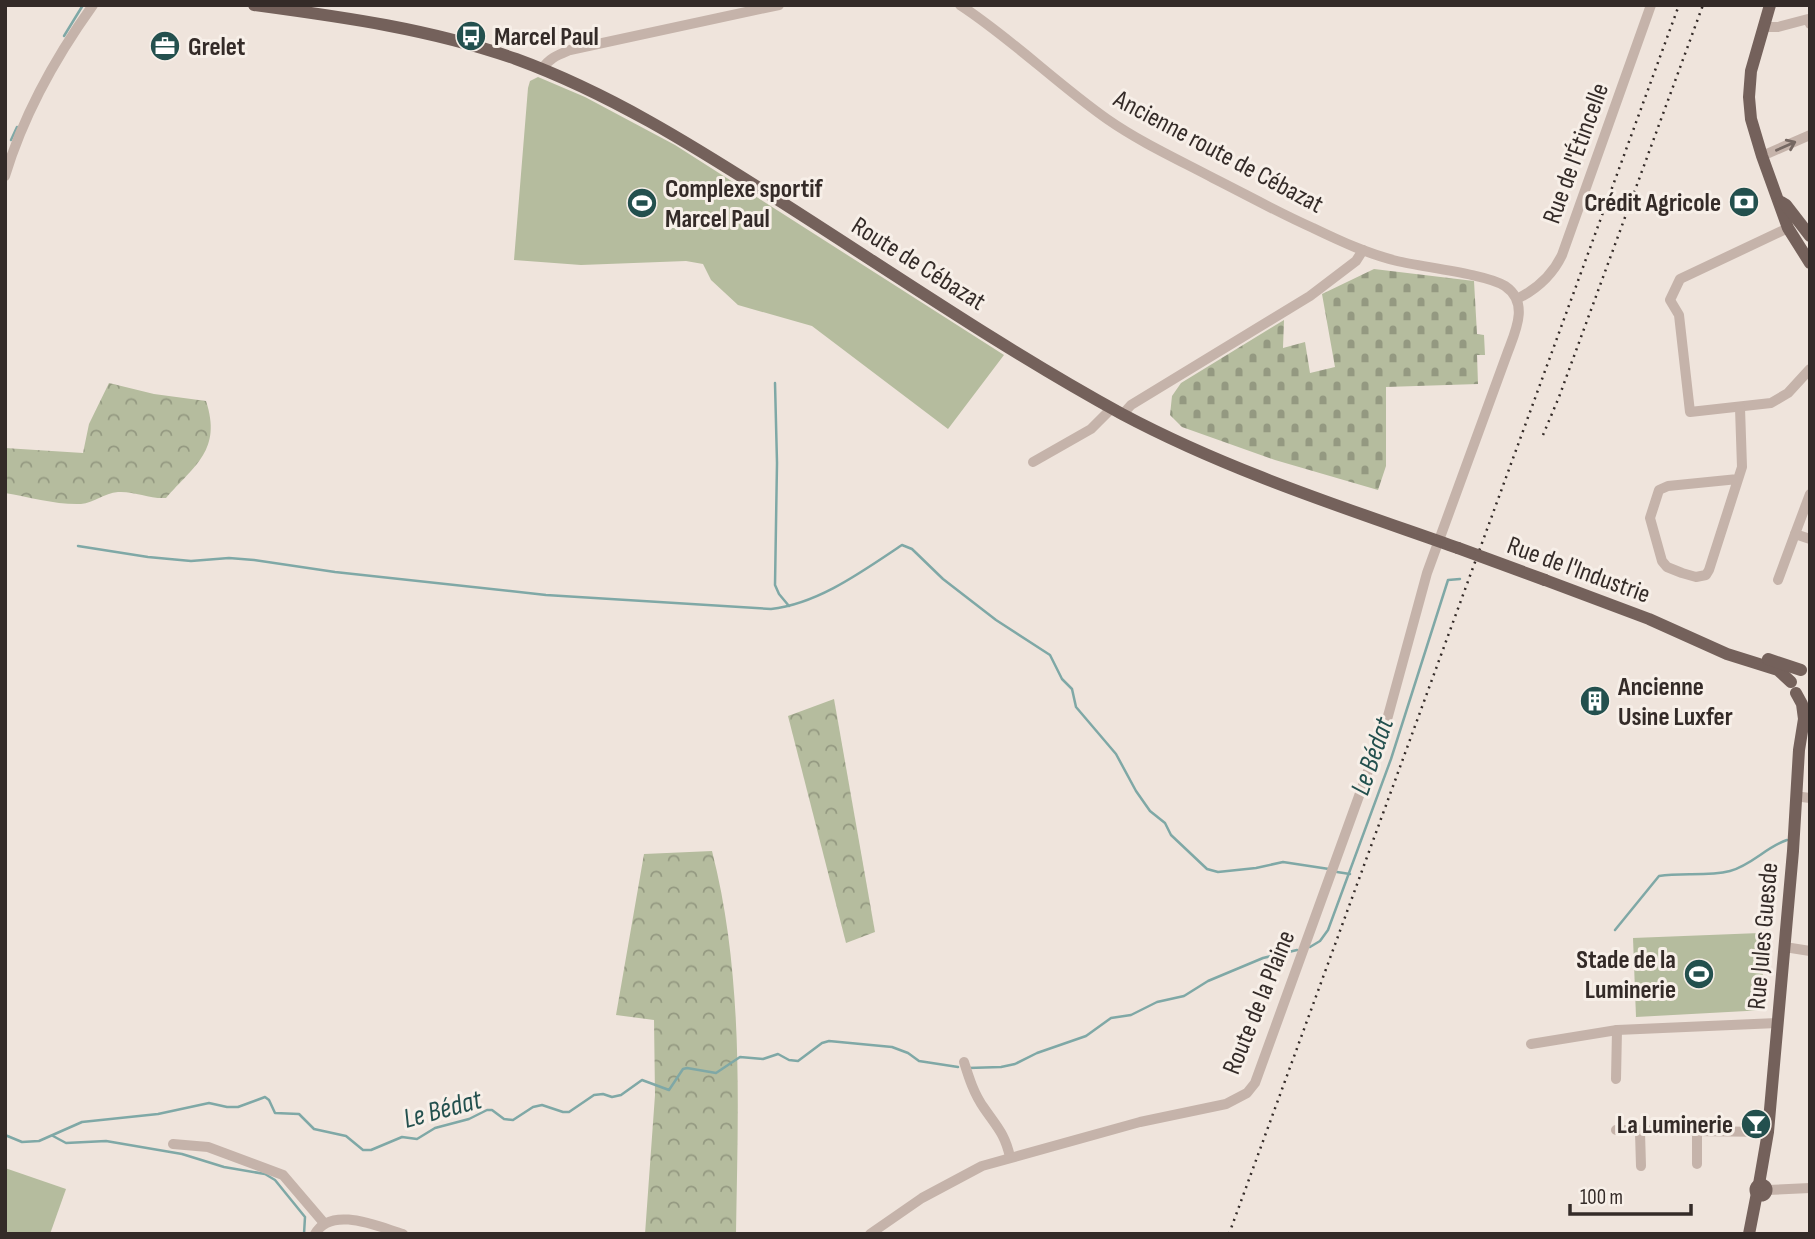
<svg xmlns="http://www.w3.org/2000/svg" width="1815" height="1239" viewBox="0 0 1815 1239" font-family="'Sofia Sans Condensed',sans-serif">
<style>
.forest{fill:url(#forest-crowns)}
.cemetery{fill:url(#cemetery-stones)}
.garden{fill:#b5bc9e}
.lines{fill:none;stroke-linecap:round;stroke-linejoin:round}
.stream{stroke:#7fa8a6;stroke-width:2.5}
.minor{stroke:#c5b3aa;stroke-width:10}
.major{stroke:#74615b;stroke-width:12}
.rail{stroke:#342b28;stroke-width:2.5;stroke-dasharray:2 5;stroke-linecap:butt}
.major-bridge{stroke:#74615b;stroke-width:12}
.oneway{stroke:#756862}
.labels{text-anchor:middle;stroke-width:6;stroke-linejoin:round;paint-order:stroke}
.poi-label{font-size:26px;font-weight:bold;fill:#342b28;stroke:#f7efe8;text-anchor:start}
.street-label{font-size:26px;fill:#342b28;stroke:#f7efe8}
.water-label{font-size:28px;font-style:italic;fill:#23504e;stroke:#f7efe8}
</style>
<defs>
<pattern id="forest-crowns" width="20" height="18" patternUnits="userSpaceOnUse" patternTransform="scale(1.75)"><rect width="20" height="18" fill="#b5bc9e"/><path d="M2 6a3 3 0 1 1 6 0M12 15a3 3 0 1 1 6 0" fill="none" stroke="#949981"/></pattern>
<pattern id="cemetery-stones" width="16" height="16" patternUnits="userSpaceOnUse" patternTransform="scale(1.75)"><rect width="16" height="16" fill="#b5bc9e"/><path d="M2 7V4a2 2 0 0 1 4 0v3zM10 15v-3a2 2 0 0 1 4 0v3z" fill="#949981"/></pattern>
</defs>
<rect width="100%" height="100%" fill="#efe4dc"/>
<g class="forest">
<path d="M109,383L154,394L206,401C222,450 195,465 166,498C150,499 134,491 118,492C104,493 94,503 81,504C57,505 29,497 5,493V448L83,453L89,424Z"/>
<path d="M834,699L875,932L846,943L788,716Z"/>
<path d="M712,851C744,976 738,1106 736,1234H645L655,1095L654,1020L616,1015L644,854Z"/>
</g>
<path class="cemetery" d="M1374,269L1474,281L1477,334L1484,335L1485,355H1477L1478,384L1386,387V466L1378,490L1275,460L1182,427L1170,415L1172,396L1181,383L1284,320L1283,348L1305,342L1310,373L1335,367L1322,294Z"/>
<g class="garden">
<path d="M538,77L585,97L675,145L1004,355L948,429L812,326L738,305L711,280L703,264L686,261L581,265L514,260L528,88L530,81Z"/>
<path d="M1760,933L1765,1010L1636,1017L1633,938Z"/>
<path d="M5,1168L66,1189L50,1234H5Z"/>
</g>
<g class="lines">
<g class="stream">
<path d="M64,36L83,5"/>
<path d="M11,140L17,127"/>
<path d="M775,383L777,463L775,585L779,594L789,606"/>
<path d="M78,546L148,557L191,561L229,558L254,560L335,572L546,595L771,609C818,604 863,571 902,545L912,549L943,579L996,620L1050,655L1062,679L1072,689L1076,707L1116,754L1136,791L1150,811L1165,823L1171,835L1207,869L1218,872L1256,868L1283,862L1329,869"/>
<path d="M1337,872L1350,874"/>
<path d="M1615,930L1659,876C1682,872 1706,877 1730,871C1752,865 1766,847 1787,840"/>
<path d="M1310,947L1320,941L1328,930L1391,759L1448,580L1460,579"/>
<path d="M968,1068L1001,1067L1015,1064L1037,1053L1086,1036L1111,1018L1131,1015L1157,1002L1184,996L1208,981L1263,958L1297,950"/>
<path d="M5,1135L22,1142L39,1141L82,1122L158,1114L209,1103L227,1107H238L265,1097L269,1100L275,1113L299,1114L314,1129L346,1136L363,1150H371L402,1137L417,1139L435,1128L469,1119L487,1110H492L504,1119L513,1120L533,1107L542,1105L563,1112H569L594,1095L603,1094L612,1097L621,1095L642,1080L669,1090L683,1069L687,1068L716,1073L740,1057L763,1059L778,1054L789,1060L798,1061L822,1043L829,1041L892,1047L908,1053L919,1061L958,1067"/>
<path d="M53,1136L66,1143L106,1141L182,1154L224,1167L265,1174L275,1180L305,1217L304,1234"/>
</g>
<g class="minor">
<path d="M1763,27H1778L1808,19L1810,24"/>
<path d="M542,69C549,58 558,55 570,50L779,5"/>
<path d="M1762,156L1810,135"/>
<path d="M5,176C24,113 55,58 93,5"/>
<path d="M1788,228L1680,279L1670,300L1679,315L1690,412L1771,403L1788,393L1810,369"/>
<path d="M1517,299C1537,289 1552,276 1562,255L1651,5"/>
<path d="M1123,414L1131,405L1310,296L1356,261L1363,250"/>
<path d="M1033,462L1091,429L1112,408"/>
<path d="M1738,479L1668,486L1659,490L1650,518L1662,561L1667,567L1682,573L1696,577L1706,575L1709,570L1742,467L1740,408"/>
<path d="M1810,494L1795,534L1810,539"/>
<path d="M1778,580L1795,534"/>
<path d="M1802,797L1810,798"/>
<path d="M1791,948L1810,951"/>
<path d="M1531,1044L1617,1030L1777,1023"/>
<path d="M964,1062C969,1078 974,1094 984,1108C997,1127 1005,1134 1010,1157"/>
<path d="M1616,1079L1617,1030"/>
<path d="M1616,1130L1768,1132"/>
<path d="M1640,1132L1641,1166"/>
<path d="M1697,1132V1164"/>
<path d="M173,1144L208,1147L283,1175L324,1223"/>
<path d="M1767,1190L1810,1188"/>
<path d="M315,1234C331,1205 379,1227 403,1234"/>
<path d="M870,1234L922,1198L982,1166L1140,1122L1226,1104L1247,1093L1255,1083L1388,716L1427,573L1507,354C1515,332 1530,303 1505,286C1487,274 1421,267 1397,261C1368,254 1340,241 1313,228C1279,213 1247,195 1213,178C1177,159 1140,142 1107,119C1056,83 1012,39 960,5"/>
</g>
<g class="major">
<path d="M254,5C343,17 431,29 516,59C609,93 692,145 775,198C890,271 1003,349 1122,414C1229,471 1345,508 1458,548"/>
<path d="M1770,5L1751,71L1749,97L1751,119L1762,156L1788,228L1810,263"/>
<path d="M1781,202L1786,205L1810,236"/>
<path d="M1545,580L1649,619L1727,654L1778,670L1791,682"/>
<path d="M1768,659L1801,670"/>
<path d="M1759,1184L1768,1132L1793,851L1799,750L1804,719L1802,704L1796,693"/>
<circle cx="1761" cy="1190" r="5.5"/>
<path d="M1749,1234L1757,1193"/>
</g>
<g class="rail">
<path d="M1543,435L1559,397L1703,5"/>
<path d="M1229,1234L1679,5"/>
</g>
<path class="major-bridge" d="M1458,548L1545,580"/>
</g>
<defs><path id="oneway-shaft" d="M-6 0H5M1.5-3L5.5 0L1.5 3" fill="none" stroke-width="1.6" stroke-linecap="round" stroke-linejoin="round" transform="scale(1.75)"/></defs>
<use class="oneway" href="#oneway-shaft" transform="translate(1786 146) rotate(-24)"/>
<defs>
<g id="bus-disc" transform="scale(1.575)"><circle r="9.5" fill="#23504e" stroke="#f7efe8"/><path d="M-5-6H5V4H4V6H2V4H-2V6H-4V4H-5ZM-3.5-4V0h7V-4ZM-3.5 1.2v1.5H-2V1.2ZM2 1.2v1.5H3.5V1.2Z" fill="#fff"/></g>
<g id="office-disc" transform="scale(1.575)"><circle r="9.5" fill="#23504e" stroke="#f7efe8"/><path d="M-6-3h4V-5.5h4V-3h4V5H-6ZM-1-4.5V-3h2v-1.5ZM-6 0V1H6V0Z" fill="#fff"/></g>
<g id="bank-disc" transform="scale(1.575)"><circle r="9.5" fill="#23504e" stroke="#f7efe8"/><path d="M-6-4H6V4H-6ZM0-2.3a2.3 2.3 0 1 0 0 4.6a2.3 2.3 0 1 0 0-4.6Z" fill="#fff"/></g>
<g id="stadium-disc" transform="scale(1.575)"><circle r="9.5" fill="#23504e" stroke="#f7efe8"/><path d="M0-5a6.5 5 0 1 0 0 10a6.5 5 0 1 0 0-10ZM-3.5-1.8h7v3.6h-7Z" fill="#fff"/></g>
<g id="building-disc" transform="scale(1.575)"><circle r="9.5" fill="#23504e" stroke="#f7efe8"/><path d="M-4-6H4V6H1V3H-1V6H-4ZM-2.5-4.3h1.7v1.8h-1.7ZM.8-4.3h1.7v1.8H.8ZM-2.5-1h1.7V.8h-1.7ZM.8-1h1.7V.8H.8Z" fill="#fff"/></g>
<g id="bar-disc" transform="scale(1.575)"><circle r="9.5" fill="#23504e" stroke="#f7efe8"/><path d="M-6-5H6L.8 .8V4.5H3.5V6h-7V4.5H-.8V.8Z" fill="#fff"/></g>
</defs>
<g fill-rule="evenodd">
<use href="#bus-disc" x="471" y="36"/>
<use href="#office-disc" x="165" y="46"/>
<use href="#bank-disc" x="1744" y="202"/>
<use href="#stadium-disc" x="642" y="203"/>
<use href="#building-disc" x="1595" y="701"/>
<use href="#stadium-disc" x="1699" y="974"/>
<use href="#bar-disc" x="1756" y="1124"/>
</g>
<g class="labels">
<g class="poi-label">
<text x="494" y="45">Marcel Paul</text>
<text x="188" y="55">Grelet</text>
<text x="665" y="197">Complexe sportif<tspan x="665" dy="30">Marcel Paul</tspan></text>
<text x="1721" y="211" text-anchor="end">Crédit Agricole</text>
<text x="1618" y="695">Ancienne<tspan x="1618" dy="30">Usine Luxfer</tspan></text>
<text x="1676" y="968" text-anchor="end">Stade de la<tspan x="1676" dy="30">Luminerie</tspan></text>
<text x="1733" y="1133" text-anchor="end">La Luminerie</text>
</g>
<g class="street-label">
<text transform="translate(1219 151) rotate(28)" y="9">Ancienne route de Cébazat</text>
<text transform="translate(1575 153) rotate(-70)" y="9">Rue de l'Étincelle</text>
<text transform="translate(919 263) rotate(32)" y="9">Route de Cébazat</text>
<text transform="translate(1579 569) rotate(20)" y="9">Rue de l'Industrie</text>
<text transform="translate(1762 936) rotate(-85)" y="9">Rue Jules Guesde</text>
<text transform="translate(1258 1002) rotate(-68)" y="9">Route de la Plaine</text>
</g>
<g class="water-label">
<text transform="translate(1371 756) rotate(-71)" y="10">Le Bédat</text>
<text transform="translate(442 1108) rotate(-15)" y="10">Le Bédat</text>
</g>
</g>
<rect width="1815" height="1239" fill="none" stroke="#342b28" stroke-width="14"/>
<path d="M1570 1204v10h121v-10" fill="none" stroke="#342b28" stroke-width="3.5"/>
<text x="1580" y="1204" font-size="21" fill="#342b28" stroke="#f7efe8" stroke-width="5" paint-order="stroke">100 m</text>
</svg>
